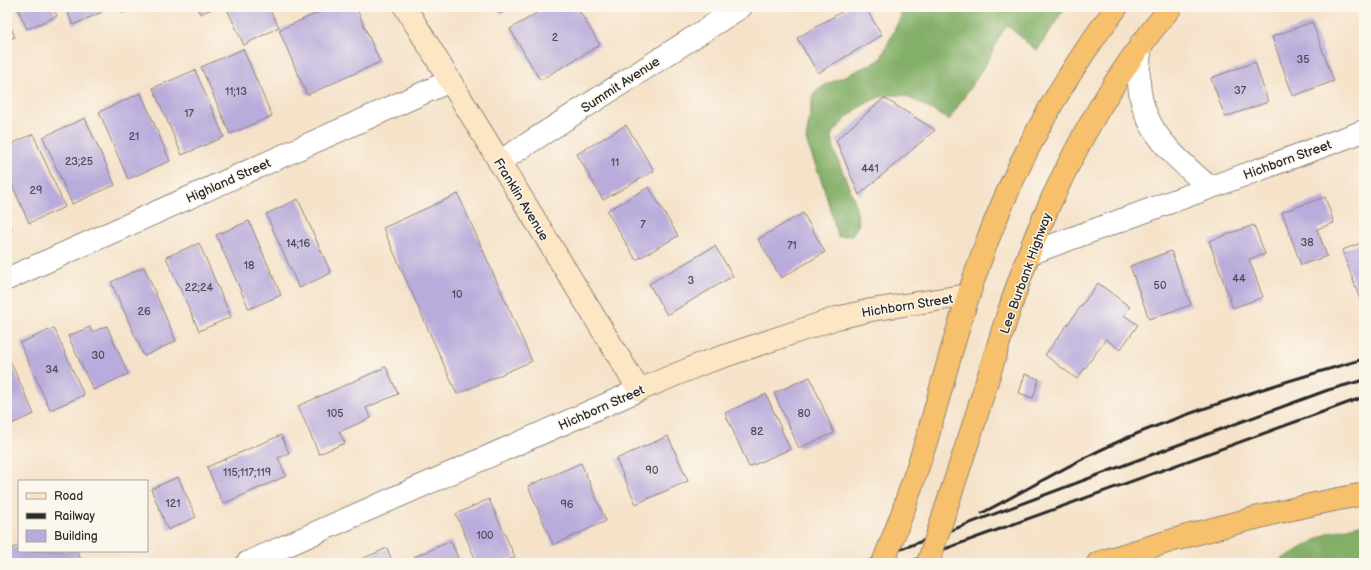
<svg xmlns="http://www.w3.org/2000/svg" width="1371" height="570" viewBox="0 0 1371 570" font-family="'Balsamiq Sans',sans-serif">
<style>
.forest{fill:#83af67;stroke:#576d49}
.building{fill:#b9abdb}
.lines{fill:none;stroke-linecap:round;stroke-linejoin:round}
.street-casing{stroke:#90867a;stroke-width:24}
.secondary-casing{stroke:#90867a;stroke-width:24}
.highway-casing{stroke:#90867a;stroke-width:24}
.street{stroke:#fff;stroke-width:22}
.secondary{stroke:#fce6c4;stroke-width:22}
.highway{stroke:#f7c06c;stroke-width:22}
.rail{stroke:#2b2b2b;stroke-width:3}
.highway-bridge-casing{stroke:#90867a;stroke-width:24;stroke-linecap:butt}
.highway-bridge{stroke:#f7c06c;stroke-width:22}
.labels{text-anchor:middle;stroke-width:3;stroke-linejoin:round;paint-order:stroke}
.number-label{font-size:11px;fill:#4e4b57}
.street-label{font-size:13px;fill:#2b2b2b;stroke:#fbf7ec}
</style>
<rect width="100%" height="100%" fill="#fbf7ec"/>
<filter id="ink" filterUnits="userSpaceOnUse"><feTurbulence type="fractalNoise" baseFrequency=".025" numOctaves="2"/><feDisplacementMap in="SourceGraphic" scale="8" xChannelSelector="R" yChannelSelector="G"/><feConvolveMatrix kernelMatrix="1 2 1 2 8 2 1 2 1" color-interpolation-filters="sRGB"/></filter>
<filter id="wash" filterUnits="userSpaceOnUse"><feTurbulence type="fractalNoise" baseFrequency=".012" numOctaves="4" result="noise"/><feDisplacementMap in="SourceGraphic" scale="16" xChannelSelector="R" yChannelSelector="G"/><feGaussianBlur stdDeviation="0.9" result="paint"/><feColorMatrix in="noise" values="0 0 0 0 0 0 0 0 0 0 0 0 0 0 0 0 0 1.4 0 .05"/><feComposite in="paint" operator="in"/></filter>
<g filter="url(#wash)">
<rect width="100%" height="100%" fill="#f5e2c9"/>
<g class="forest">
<path d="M901,7H1065L1037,51L1007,25L999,37L990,57L949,120C939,114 914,99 905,96C875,90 848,113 832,135L835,153L854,199L859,224L852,235L838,237L824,188L806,140L813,94L825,85L880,60L901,16Z"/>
<path d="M1364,524V563H1275L1328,533Z"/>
</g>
<g id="blocks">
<g class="building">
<path d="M17,7H53L57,16L27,29Z"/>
<path d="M65,7H100L102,12L73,25Z"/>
<path d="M119,7H136L122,13Z"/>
<path d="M197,7H217L200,14Z"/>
<path d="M226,7H268L279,27L244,45Z"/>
<path d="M331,7H356L380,62L307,95L279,30Z"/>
<path d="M496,7H513L500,14Z"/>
<path d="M547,7H577L600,45L540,80L510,29Z"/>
<path d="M850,7H865L882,35L818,73L797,38Z"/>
<path d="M7,18L15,37L7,40Z"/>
<path d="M1312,22L1334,81L1293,96L1272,37Z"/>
<path d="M243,49L272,116L230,134L201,67Z"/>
<path d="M1255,62L1268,102L1225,117L1211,78Z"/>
<path d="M195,70L224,137L182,155L153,88Z"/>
<path d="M141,93L170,161L128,179L99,112Z"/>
<path d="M884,98L935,130L859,195L836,140Z"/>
<path d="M85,118L115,185L72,204L43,137Z"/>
<path d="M626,125L654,171L603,200L577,154Z"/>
<path d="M33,134L65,207L29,223L7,173V146Z"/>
<path d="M649,187L678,236L636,260L607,211Z"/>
<path d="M458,194L532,361L457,394L383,228Z"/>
<path d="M1325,197L1334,223L1317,229L1327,256L1301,265L1282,212Z"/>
<path d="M298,199L331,273L299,288L266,214Z"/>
<path d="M803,213L825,252L781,278L758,239Z"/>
<path d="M7,218L12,230L7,233Z"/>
<path d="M249,221L281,295L249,309L216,235Z"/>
<path d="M1254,225L1265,254L1249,259L1263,297L1233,308L1209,241Z"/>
<path d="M1364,242V310L1342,250Z"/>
<path d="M199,243L231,317L199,331L166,257Z"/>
<path d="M715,246L733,276L667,315L649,284Z"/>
<path d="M1171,251L1191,305L1149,319L1130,266Z"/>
<path d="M144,267L176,341L144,356L111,282Z"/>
<path d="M1098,283L1130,307L1124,315L1138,325L1120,350L1106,339L1077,379L1045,355Z"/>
<path d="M107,326L128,374L93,390L68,336L90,327L92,332Z"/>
<path d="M54,328L84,395L50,410L20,343Z"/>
<path d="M7,354L34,414L7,426Z"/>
<path d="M386,367L398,394L366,408L371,418L339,432L345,443L319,454L298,406Z"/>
<path d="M1025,374L1039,379L1033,398L1019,393Z"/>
<path d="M810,377L834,433L799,448L774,393Z"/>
<path d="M766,394L790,449L749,467L725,413Z"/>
<path d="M281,435L289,453L278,458L286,476L223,504L207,467Z"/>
<path d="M668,436L688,481L636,504L616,459Z"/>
<path d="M581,463L606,521L553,545L528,486Z"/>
<path d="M178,477L196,517L168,530L151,489Z"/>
<path d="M489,499L515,557L501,563H477L456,514Z"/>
<path d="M451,541L460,563H417L414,557Z"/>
<path d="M19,545V551H77L82,562L7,563V551Z"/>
<path d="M387,548L393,563H358L357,561Z"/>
</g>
</g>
</g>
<g filter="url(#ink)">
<use href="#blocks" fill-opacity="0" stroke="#90867a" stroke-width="1"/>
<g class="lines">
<g class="street-casing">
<g id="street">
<path d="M1141,44C1130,117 1158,142 1209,187"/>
<path d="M499,162L741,7"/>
<path d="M1029,254L1364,131"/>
<path d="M7,279L450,81"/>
<path d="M247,563L639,390"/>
</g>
</g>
<g class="secondary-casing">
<path id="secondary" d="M405,7L639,390L701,364L837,318L871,310L969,295"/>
</g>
<g class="highway-casing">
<g id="highway">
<path d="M974,423C994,360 1012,295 1037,233C1071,152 1114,74 1171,7"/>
<path d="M926,442C945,374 963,305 988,239C1020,156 1062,78 1117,7"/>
<path d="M1098,563C1185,535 1274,511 1364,494"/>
</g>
</g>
<use href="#street" class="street"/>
<use href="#secondary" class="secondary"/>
<use href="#highway" class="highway"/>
<g class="rail">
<path d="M982,513C1034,486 1086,454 1141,432C1214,403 1289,380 1364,359"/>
<path d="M864,563L1167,449L1328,390L1364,380"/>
<path d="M906,563L1364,397"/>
</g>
<g class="highway-bridge-casing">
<g id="highway-bridge">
<path d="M883,563L902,514L926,442"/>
<path d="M928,563L974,423"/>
</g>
</g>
<use href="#highway-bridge" class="highway-bridge"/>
</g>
</g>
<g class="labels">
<g class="number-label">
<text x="555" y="41">2</text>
<text x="1303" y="63">35</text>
<text x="1240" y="94">37</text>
<text x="236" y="95">11;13</text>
<text x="189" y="117">17</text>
<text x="134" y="140">21</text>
<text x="79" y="165">23;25</text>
<text x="615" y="166">11</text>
<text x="870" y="172">441</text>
<text x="36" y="194">29</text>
<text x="643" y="228">7</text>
<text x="1307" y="246">38</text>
<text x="298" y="247">14;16</text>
<text x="792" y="249">71</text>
<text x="249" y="269">18</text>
<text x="1239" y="282">44</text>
<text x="691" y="284">3</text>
<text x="1160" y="289">50</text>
<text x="199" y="291">22;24</text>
<text x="457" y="298">10</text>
<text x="144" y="315">26</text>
<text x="98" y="359">30</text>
<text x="52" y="373">34</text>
<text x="335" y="417">105</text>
<text x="804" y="417">80</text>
<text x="757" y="435">82</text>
<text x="652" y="474">90</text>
<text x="247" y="476">115;117;119</text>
<text x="173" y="507">121</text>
<text x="567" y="508">96</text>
<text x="485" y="539">100</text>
</g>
<g class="street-label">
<text transform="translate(620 84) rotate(-33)" y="5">Summit Avenue</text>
<text transform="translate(1287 159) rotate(-20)" y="5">Hichborn Street</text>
<text transform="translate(228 180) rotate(-24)" y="5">Highland Street</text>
<text transform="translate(522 199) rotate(59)" y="5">Franklin Avenue</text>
<text transform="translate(1025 273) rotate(-70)" y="5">Lee Burbank Highway</text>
<text transform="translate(907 305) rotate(-9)" y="5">Hichborn Street</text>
<text transform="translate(601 407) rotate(-24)" y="5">Hichborn Street</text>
</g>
</g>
<rect width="1371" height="570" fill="none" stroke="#fbf7ec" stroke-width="24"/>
<rect x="18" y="480" width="130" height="72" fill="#fbf7ec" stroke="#a8a59f"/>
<rect x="26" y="493" width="20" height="6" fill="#fce6c4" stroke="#a8a59f"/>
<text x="54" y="500" font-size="12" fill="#2b2b2b">Road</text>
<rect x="26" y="513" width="20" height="6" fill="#2b2b2b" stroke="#a8a59f"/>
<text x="54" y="520" font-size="12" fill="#2b2b2b">Railway</text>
<rect x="26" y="530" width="20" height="12" fill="#b9abdb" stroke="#a8a59f"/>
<text x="54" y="540" font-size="12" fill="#2b2b2b">Building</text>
</svg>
